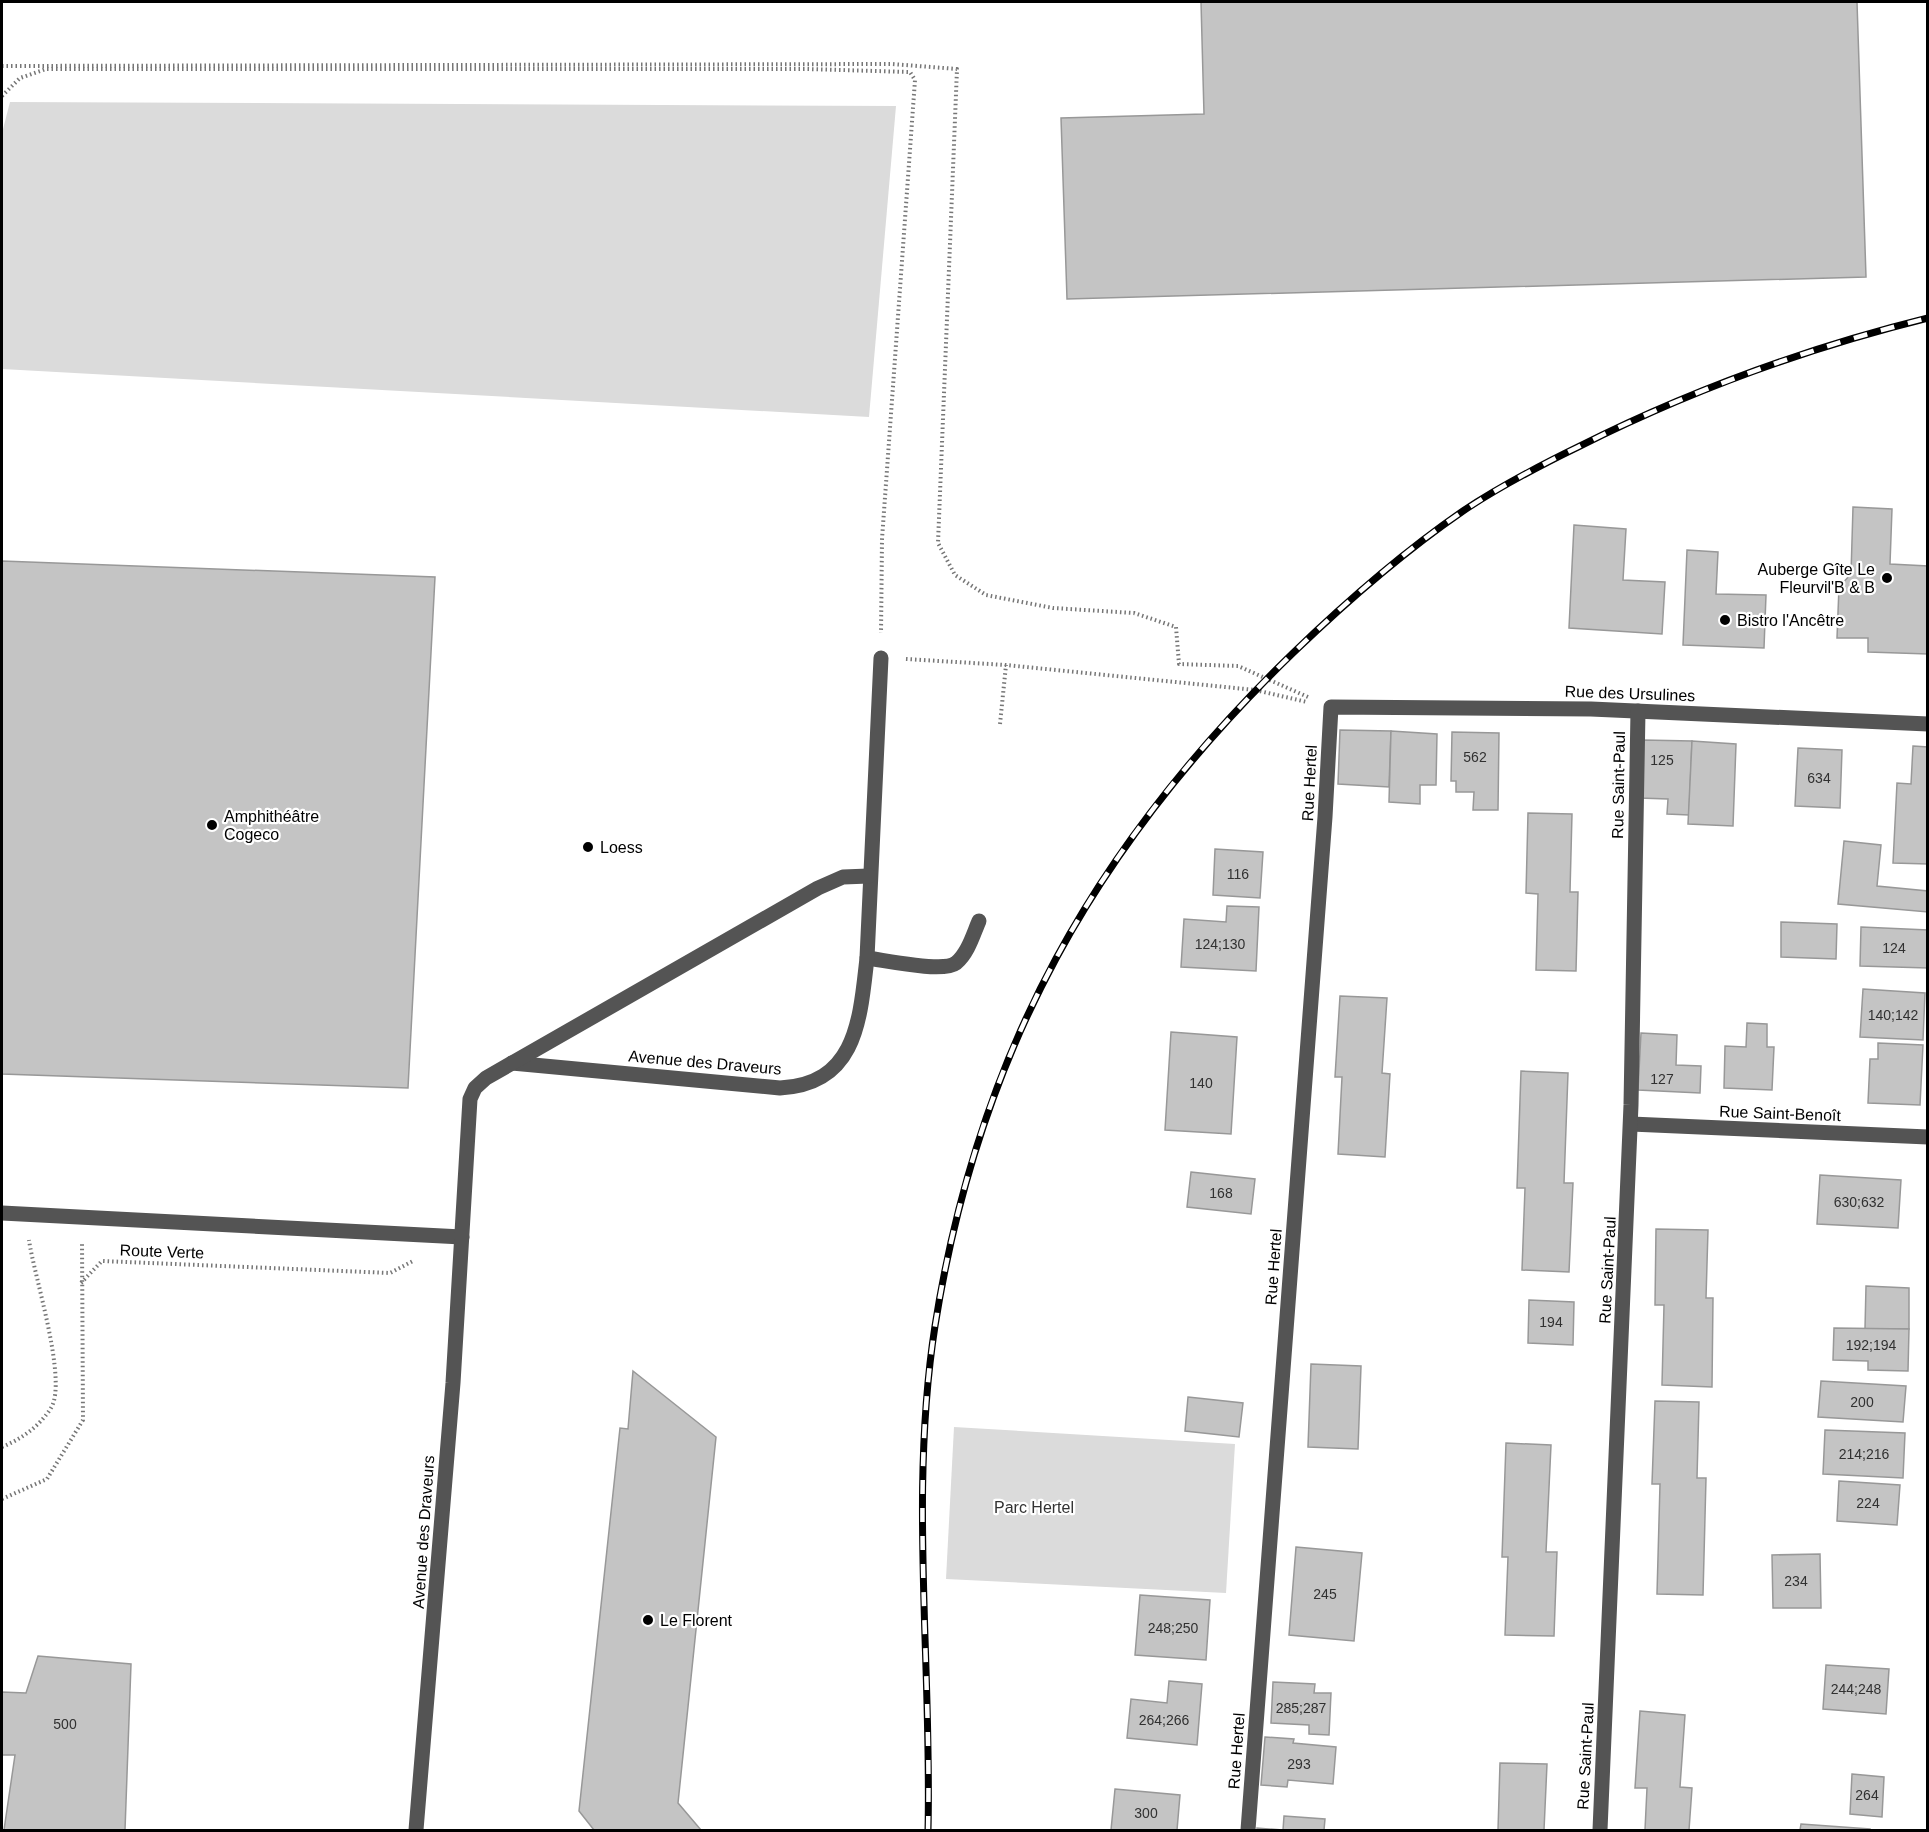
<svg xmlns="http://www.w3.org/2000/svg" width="1929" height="1832" viewBox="0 0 1929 1832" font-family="Helvetica,sans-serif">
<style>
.green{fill:#dbdbdb}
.building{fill:#c4c4c4;stroke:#989898;stroke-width:1.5}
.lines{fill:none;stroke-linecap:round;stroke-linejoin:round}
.path{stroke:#767676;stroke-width:4;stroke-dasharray:1.5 3;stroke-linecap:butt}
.minor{stroke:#545454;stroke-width:15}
.rail-casing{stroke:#000;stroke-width:7}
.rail{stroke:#fff;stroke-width:4.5;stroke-dasharray:14;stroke-linecap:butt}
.poi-dot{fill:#000;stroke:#fff;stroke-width:2}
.labels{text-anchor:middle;stroke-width:4.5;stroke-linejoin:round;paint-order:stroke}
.number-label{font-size:14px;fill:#313131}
.poi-label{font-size:16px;fill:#000;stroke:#fff;text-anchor:start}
.street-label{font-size:16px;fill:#000;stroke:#fff}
.park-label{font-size:16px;fill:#323232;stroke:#fff}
</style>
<rect width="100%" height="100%" fill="#fff"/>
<g class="green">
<path d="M10,102L896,106L869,417L2,369V133Z"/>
<path d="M954,1427L1235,1444L1226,1593L946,1579Z"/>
</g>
<g class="building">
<path d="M1201,2H1857L1866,277L1067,299L1061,118L1204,114Z"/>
<path d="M1853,507L1892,509L1890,564L1928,566V654L1868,652V638H1837L1839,587L1851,574Z"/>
<path d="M1574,525L1626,529L1623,580L1665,582L1662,634L1569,628Z"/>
<path d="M1687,550L1718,552L1716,594L1766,595L1764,648L1683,645Z"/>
<path d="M2,561L435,577L408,1088L2,1074Z"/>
<path d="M1340,730L1391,731L1389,787L1338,784Z"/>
<path d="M1391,731L1437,734L1436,785H1420V804L1389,802Z"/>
<path d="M1452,732L1499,733L1498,810H1473L1474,792H1456V781H1451Z"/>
<path d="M1642,740L1692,741L1689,815L1667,814L1668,799L1639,798Z"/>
<path d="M1692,741L1736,744L1733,826L1688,824Z"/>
<path d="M1913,746L1928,747V864L1893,863L1897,783L1911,784Z"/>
<path d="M1798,748L1842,750L1840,808L1795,806Z"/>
<path d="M1528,813L1572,814L1570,892H1578L1576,971L1536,970L1538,894L1526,893Z"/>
<path d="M1844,841L1881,845L1877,886L1928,891V912L1838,904Z"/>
<path d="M1215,849L1263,852L1260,898L1213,895Z"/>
<path d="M1227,906L1259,907L1256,971L1181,967L1184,919L1226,922Z"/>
<path d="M1781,922L1837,924L1836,959L1781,957Z"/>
<path d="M1861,927L1928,930V968L1860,966Z"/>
<path d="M1863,989L1925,993L1923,1040L1860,1037Z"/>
<path d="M1340,996L1387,998L1382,1073L1390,1074L1385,1157L1338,1154L1342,1077H1335Z"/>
<path d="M1747,1023L1767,1024V1047H1774L1772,1090L1724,1088L1725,1046L1746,1047Z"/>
<path d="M1171,1032L1237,1037L1231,1134L1165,1130Z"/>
<path d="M1641,1033L1677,1035L1676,1065L1701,1066L1700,1093L1638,1090Z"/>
<path d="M1878,1043L1923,1045L1920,1105L1868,1103L1870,1059H1878Z"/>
<path d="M1521,1071L1568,1073L1564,1183H1573L1569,1272L1522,1270L1525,1188H1517Z"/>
<path d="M1191,1172L1255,1179L1251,1214L1187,1207Z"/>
<path d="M1820,1175L1901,1180L1898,1228L1817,1224Z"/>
<path d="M1656,1229L1708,1230L1706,1298H1713L1712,1387L1662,1385L1664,1305H1655Z"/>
<path d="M1866,1286L1909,1288V1329H1865Z"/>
<path d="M1529,1300L1574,1302L1573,1345L1528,1343Z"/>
<path d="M1834,1328L1909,1329L1908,1371L1868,1370V1361L1833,1360Z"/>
<path d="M1311,1364L1361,1366L1358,1449L1308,1447Z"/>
<path d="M633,1371L716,1437L678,1803L701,1830H594L579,1811L620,1428L628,1429Z"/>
<path d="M1821,1381L1906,1386L1903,1422L1818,1417Z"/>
<path d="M1188,1397L1243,1403L1239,1437L1185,1431Z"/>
<path d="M1655,1401L1699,1402L1697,1478H1706L1703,1595L1657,1594L1660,1484H1652Z"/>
<path d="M1825,1430L1905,1433L1903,1478L1823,1474Z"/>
<path d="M1506,1443L1551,1445L1546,1552H1557L1554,1636L1505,1635L1508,1557H1502Z"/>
<path d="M1839,1481L1900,1485L1897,1525L1837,1521Z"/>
<path d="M1296,1547L1362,1553L1354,1641L1289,1635Z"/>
<path d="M1820,1554L1821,1608H1773L1772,1555Z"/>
<path d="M1140,1595L1210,1600L1206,1660L1135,1655Z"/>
<path d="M38,1656L131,1664L125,1830H4L15,1755H2V1692L26,1693Z"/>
<path d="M1826,1665L1889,1669L1886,1714L1823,1709Z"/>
<path d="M1169,1681L1202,1684L1197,1745L1127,1738L1131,1699L1167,1703Z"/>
<path d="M1273,1682L1315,1684L1314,1693H1331L1329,1735L1309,1734V1725L1271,1723Z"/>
<path d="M1640,1711L1685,1715L1680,1787L1692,1788L1689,1830H1645L1647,1788H1635Z"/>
<path d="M1265,1737L1294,1739L1293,1743L1336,1747L1333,1784L1288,1780L1287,1787L1261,1785Z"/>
<path d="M1500,1763L1547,1764L1544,1830H1498Z"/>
<path d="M1852,1774L1884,1777L1882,1817L1850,1814Z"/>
<path d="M1115,1789L1180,1795L1177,1830H1111Z"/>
<path d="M1284,1816L1325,1819L1324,1830H1257V1828L1283,1830Z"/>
<path d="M1801,1824L1870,1829V1830H1800Z"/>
</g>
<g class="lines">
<g class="path">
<path d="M2,66L892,64L957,69L938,543L955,575L986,595L1053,608L1134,613L1176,627L1179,664L1238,666L1308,697"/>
<path d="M2,96L20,78L46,69H806L910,72L915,80L882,539L881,633"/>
<path d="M906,659L1006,665L1255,690L1307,702"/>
<path d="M1000,724L1006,665"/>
<path d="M81,1283L102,1261L390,1273L413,1261"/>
<path d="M2,1447C21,1439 39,1427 51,1408C68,1380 34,1276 29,1240"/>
<path d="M2,1499L47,1479L83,1420L82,1242"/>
</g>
<g class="minor">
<path d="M867,958C884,960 943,973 956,963C968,953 973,935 979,921"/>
<path d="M512,1063L780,1088C857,1084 860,1019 867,958L881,658"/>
<path d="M1631,1124L1928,1137"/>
<path d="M2,1213L462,1237"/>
<path d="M416,1830L453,1383L470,1099L475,1088L486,1078L818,888L843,877L869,876"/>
<path d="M1248,1830L1325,817L1331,707L1591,709L1928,724"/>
<path d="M1600,1830L1631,1105L1638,711"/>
</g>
<g class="rail-casing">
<path id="rail" d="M928,1830C932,1663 909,1493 935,1326C978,1052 1095,845 1293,653C1346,602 1402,553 1463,511C1499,487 1539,466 1578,447C1689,391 1807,348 1928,318"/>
</g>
<use href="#rail" class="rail"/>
</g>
<g class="poi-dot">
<circle cx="1887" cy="578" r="6"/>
<circle cx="1725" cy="620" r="6"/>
<circle cx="212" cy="825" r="6"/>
<circle cx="588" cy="847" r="6"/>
<circle cx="648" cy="1620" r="6"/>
</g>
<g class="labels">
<g class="number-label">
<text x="1475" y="762">562</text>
<text x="1662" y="765">125</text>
<text x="1819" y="783">634</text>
<text x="1238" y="879">116</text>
<text x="1220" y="949">124;130</text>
<text x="1894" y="953">124</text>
<text x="1893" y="1020">140;142</text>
<text x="1662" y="1084">127</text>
<text x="1201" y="1088">140</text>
<text x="1221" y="1198">168</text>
<text x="1859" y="1207">630;632</text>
<text x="1551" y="1327">194</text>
<text x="1871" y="1350">192;194</text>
<text x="1862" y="1407">200</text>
<text x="1864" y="1459">214;216</text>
<text x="1868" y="1508">224</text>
<text x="1796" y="1586">234</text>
<text x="1325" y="1599">245</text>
<text x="1173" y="1633">248;250</text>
<text x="1856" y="1694">244;248</text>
<text x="1301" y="1713">285;287</text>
<text x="1164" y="1725">264;266</text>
<text x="65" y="1729">500</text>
<text x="1299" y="1769">293</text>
<text x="1867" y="1800">264</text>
<text x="1146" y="1818">300</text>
</g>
<g class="poi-label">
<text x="1875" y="575" text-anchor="end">Auberge Gîte Le<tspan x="1875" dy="18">Fleurvil'B &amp; B</tspan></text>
<text x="1737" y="626">Bistro l'Ancêtre</text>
<text x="224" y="822">Amphithéâtre<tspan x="224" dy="18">Cogeco</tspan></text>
<text x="600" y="853">Loess</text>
<text x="660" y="1626">Le Florent</text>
</g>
<g class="street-label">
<text transform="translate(1630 693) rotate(2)" y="6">Rue des Ursulines</text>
<text transform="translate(1309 783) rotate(-87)" y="6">Rue Hertel</text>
<text transform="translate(1618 785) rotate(-89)" y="6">Rue Saint-Paul</text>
<text transform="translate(705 1062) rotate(5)" y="6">Avenue des Draveurs</text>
<text transform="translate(1780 1113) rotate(2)" y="6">Rue Saint-Benoît</text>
<text transform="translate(162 1251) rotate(2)" y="6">Route Verte</text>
<text transform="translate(1273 1267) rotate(-86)" y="6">Rue Hertel</text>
<text transform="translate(1607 1270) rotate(-87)" y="6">Rue Saint-Paul</text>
<text transform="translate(423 1532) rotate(-86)" y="6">Avenue des Draveurs</text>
<text transform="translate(1236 1751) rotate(-86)" y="6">Rue Hertel</text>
<text transform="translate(1585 1756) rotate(-87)" y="6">Rue Saint-Paul</text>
</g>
<g class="park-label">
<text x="1034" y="1513">Parc Hertel</text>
</g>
</g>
<rect width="1929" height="1832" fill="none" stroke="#000000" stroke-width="6"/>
</svg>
